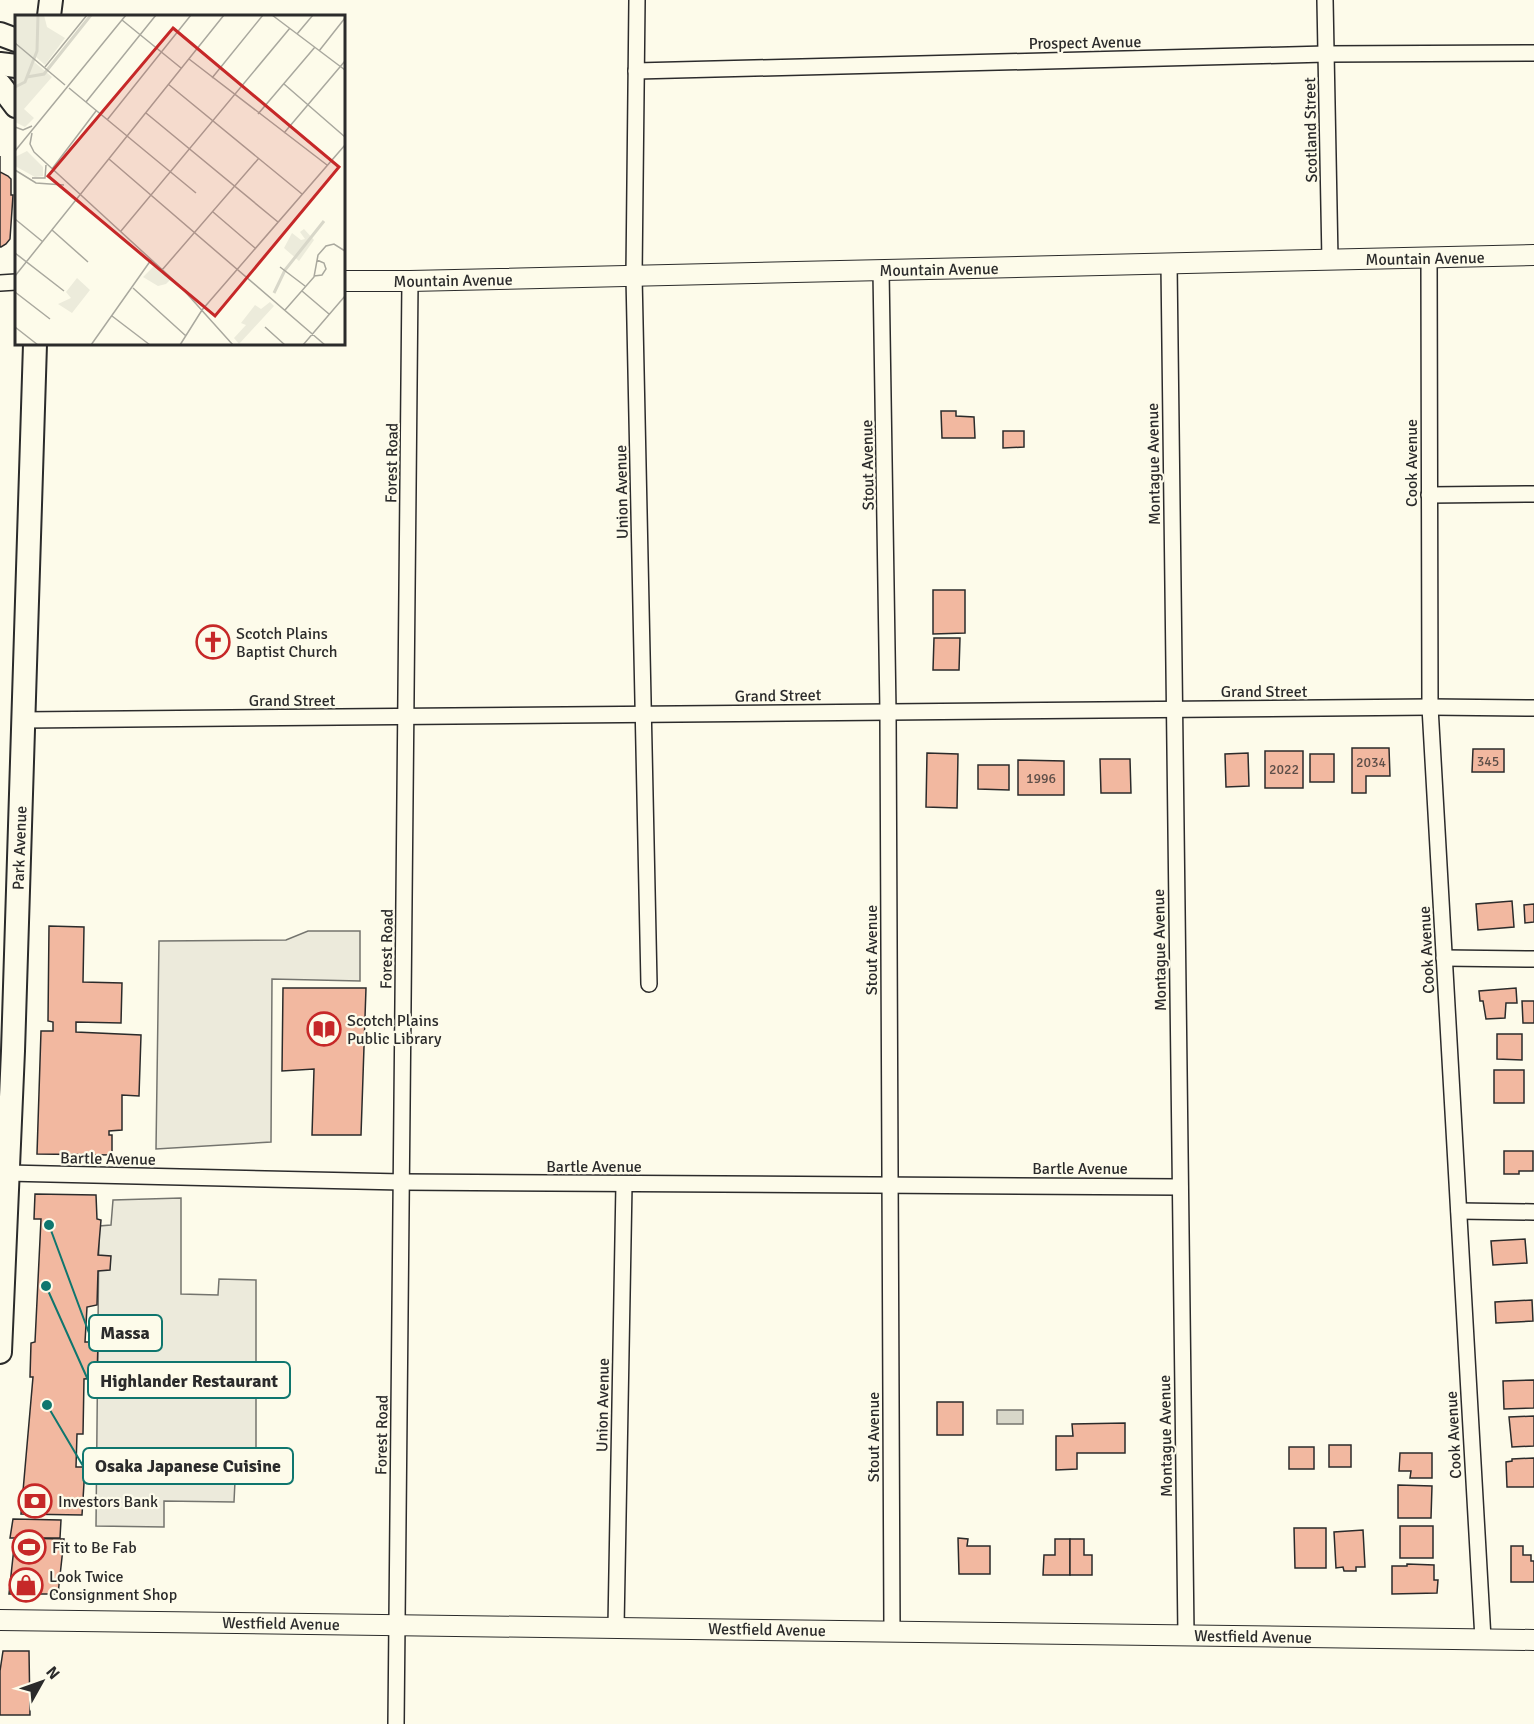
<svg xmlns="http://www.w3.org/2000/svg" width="1534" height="1724" viewBox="0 0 1534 1724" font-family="Signika,sans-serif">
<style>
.parking{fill:#eceadb;stroke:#74746e;stroke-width:1.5}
.water{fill:#d8d7c9;stroke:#74746e;stroke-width:1.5}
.building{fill:#f2b8a0;stroke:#2b2b2b;stroke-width:1.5}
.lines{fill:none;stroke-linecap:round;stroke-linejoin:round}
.minor-casing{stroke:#2b2b2b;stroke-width:18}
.tertiary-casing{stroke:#2b2b2b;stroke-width:22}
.secondary-casing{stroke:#2b2b2b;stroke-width:26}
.minor{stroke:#fdfbea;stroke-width:15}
.tertiary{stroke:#fdfbea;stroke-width:20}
.secondary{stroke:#fdfbea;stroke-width:22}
.labels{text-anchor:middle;stroke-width:4.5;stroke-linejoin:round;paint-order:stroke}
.number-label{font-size:14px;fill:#5d4e48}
.street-label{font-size:16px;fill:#2b2b2b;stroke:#fdfbea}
.poi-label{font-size:16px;fill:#2b2b2b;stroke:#fdfbea;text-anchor:start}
.inset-river{fill:none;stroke:#d8d7c9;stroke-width:3}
.inset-road{fill:none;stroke:#a9a89e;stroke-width:1.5}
.view{fill:#c62828;fill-opacity:0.15;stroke:#c62828;stroke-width:3}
.inset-edge{fill:none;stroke:#2b2b2b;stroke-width:3}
.leader{fill:none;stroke:#0f766e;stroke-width:2}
.callout-dot{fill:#0f766e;stroke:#fdfbea;stroke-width:2}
.callout{fill:#fdfbea;stroke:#0f766e;stroke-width:2}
.callout-label{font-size:18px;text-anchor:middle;font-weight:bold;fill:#2b2b2b}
</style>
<rect width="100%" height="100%" fill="#fdfbea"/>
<g class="parking">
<path d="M308,931H360V981L272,979L271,1142L156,1149L159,941L286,940Z"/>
<path d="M181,1198V1294L218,1295L219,1279L256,1280V1481H235L234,1502L164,1501V1527L96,1526L99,1226L111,1225L113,1200Z"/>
</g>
<rect class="water" x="997" y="1410" width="26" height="14"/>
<g class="building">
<path d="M0,156V172L8,176L11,179V195H13L10,239L6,244L1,247H0Z"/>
<path d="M941,411H956V416L974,417L975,438H942Z"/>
<path d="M1003,431H1024V447L1003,448Z"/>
<path d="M933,590H965V633L933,634Z"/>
<path d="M934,638H960L959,670H933Z"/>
<path d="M1352,748H1389L1390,776H1366V793H1352Z"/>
<path d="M1473,749H1504V772H1472Z"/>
<rect x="1265" y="751" width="38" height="37"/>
<path d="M927,753L958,754L957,808L926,807Z"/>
<path d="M1248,753L1249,786L1226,787L1225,754Z"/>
<rect x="1310" y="754" width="24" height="28"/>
<path d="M1100,759H1130L1131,793H1101Z"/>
<path d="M1018,760L1064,761V795H1018Z"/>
<path d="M978,765H1009V790L978,789Z"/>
<path d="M1512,901L1514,927L1478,930L1476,904Z"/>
<path d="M1534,904V922L1525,923L1524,905Z"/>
<path d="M49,926L84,927L83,982L122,983L121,1023L76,1022V1032L141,1035L139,1096L122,1095V1130L109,1131V1135H112V1155L37,1154L41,1031H53V1022L48,1021Z"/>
<path d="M283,988H366L361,1135H312L314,1069L282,1071Z"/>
<path d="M1516,988L1517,1003H1506L1505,1018L1486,1019L1483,1001H1480L1479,991Z"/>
<path d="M1522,1001H1534V1023H1523Z"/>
<path d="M1497,1034H1522V1060L1497,1059Z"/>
<rect x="1494" y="1070" width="30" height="33"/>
<path d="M1504,1151H1533V1171H1519V1174H1504Z"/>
<path d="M35,1194L96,1195L97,1219L101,1220L98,1255L111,1256L110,1270L98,1271L97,1305L87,1307L85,1342H98L97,1378L84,1379L83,1434H77L76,1467H85L82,1515L21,1514L33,1377H30L31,1343L35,1342L41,1219H34Z"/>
<path d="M1525,1239L1527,1263L1493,1265L1491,1241Z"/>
<path d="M1532,1300L1533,1321L1496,1323L1495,1302Z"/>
<path d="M1534,1380V1408L1504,1409L1503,1381Z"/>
<rect x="937" y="1402" width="26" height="33"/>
<path d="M1534,1416V1446L1512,1447L1509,1417Z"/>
<path d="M1125,1423V1453H1077V1469L1056,1470V1436H1073L1072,1424Z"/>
<rect x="1329" y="1445" width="22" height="22"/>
<rect x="1289" y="1447" width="25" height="22"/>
<path d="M1400,1453H1432V1478H1410L1411,1471H1399Z"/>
<path d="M1534,1458V1487H1507L1506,1462L1512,1461V1459Z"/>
<path d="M1398,1485L1432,1486L1431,1518H1398Z"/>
<path d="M13,1519L61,1520L60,1538H10Z"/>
<rect x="1400" y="1526" width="33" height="32"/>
<path d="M1294,1528H1326V1568H1295Z"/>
<path d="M1363,1530L1365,1567H1356V1571H1344L1343,1567L1336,1568L1334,1532Z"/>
<path d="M15,1538L64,1539L58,1594H9Z"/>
<path d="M958,1538L968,1539L967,1546H990V1574H959Z"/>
<path d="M1055,1539H1070V1575H1043L1044,1555H1055Z"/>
<path d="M1070,1539H1084V1555H1092V1575H1070Z"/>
<path d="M1511,1546H1523V1555H1531V1561H1534V1582H1511Z"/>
<path d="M1407,1564L1434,1565V1580H1438L1437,1593L1392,1594V1566H1407Z"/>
<path d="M3,1651H29L30,1715H0V1671Z"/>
</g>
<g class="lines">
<g class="minor-casing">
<g id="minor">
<path d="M637,0L634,276L649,984"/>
<path d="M1325,0L1330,260"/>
<path d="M636,71L1326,54L1534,53"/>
<path d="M1429,257L1430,707L1483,1639"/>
<path d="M1169,264L1186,1635"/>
<path d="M881,270L888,712L892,1631"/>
<path d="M0,283L16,282"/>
<path d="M1429,495L1534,494"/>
<path d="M23,720L1430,707L1534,708"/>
<path d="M1444,958L1534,959"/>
<path d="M7,1173L402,1182L1180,1187"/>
<path d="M1459,1211L1534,1212"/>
<path d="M616,1627L624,1184"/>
<path d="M396,1724L410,281"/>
</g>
</g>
<g class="tertiary-casing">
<g id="tertiary">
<path d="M344,281H410L1534,255"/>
<path d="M0,1620L1534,1640"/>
</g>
</g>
<g class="secondary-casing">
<g id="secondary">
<path d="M49,16L51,0"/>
<path d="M0,34L16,40"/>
<path d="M0,64L16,66"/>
<path d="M0,85L16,106"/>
<path d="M0,1352L13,1051L35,344"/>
</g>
</g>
<use href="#minor" class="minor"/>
<use href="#tertiary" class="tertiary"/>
<use href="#secondary" class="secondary"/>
</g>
<defs>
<g id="church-ring" transform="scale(1.725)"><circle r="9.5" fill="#fdfbea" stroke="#c62828" stroke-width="1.5"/><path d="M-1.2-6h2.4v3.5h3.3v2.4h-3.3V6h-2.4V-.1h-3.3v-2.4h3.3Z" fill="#c62828"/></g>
<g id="library-ring" transform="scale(1.725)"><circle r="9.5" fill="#fdfbea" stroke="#c62828" stroke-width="1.5"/><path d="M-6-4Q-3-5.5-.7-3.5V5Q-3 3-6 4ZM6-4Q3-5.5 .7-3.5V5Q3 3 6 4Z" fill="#c62828"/></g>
<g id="bank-ring" transform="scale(1.725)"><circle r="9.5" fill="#fdfbea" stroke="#c62828" stroke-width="1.5"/><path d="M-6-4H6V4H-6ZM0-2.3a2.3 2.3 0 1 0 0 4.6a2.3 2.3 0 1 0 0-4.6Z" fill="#c62828"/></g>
<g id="stadium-ring" transform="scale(1.725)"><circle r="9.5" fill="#fdfbea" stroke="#c62828" stroke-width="1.5"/><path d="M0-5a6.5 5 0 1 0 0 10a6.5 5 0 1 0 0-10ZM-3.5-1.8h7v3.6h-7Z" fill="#c62828"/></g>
<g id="shop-ring" transform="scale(1.725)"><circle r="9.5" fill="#fdfbea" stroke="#c62828" stroke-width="1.5"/><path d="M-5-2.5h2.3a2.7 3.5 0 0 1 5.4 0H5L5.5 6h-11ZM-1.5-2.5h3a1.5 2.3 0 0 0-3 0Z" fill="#c62828"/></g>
</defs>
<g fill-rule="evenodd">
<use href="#church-ring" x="213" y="642"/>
<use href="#library-ring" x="324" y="1029"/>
<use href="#bank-ring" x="35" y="1501"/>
<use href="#stadium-ring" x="29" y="1547"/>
<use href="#shop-ring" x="26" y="1585"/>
</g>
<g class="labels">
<g class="number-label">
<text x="1488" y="766">345</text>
<text x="1371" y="767">2034</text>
<text x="1284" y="774">2022</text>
<text x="1041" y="783">1996</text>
</g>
<g class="street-label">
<text transform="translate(1085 42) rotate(-1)" y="6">Prospect Avenue</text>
<text transform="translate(1310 130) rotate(-91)" y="6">Scotland Street</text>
<text transform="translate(1425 258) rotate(-1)" y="6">Mountain Avenue</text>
<text transform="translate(939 269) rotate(-1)" y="6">Mountain Avenue</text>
<text transform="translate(453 280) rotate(-1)" y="6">Mountain Avenue</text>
<text transform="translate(391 463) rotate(-89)" y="6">Forest Road</text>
<text transform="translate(1411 463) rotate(-90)" y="6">Cook Avenue</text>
<text transform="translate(1153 464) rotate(-91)" y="6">Montague Avenue</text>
<text transform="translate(867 465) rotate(-91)" y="6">Stout Avenue</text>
<text transform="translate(621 492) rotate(-91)" y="6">Union Avenue</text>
<text x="1264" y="697">Grand Street</text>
<text transform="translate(778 695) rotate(-1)" y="6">Grand Street</text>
<text x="292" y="706">Grand Street</text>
<text transform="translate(19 848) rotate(-88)" y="6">Park Avenue</text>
<text transform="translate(386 949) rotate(-89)" y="6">Forest Road</text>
<text transform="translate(871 950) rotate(-90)" y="6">Stout Avenue</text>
<text transform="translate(1159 950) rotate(-91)" y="6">Montague Avenue</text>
<text transform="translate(1426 950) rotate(-93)" y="6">Cook Avenue</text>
<text transform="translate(108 1158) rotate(1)" y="6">Bartle Avenue</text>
<text x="594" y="1172">Bartle Avenue</text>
<text x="1080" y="1174">Bartle Avenue</text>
<text transform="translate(602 1405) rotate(-89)" y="6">Union Avenue</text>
<text transform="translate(381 1435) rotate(-89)" y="6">Forest Road</text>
<text transform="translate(1453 1435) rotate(-93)" y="6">Cook Avenue</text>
<text transform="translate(1165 1436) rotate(-91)" y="6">Montague Avenue</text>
<text transform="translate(873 1437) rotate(-90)" y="6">Stout Avenue</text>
<text transform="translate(281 1623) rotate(1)" y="6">Westfield Avenue</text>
<text transform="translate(767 1629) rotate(1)" y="6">Westfield Avenue</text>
<text transform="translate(1253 1636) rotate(1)" y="6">Westfield Avenue</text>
</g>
<g class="poi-label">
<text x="236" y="639">Scotch Plains<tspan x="236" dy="18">Baptist Church</tspan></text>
<text x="347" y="1026">Scotch Plains<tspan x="347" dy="18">Public Library</tspan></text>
<text x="58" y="1507">Investors Bank</text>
<text x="52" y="1553">Fit to Be Fab</text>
<text x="49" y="1582">Look Twice<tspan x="49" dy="18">Consignment Shop</tspan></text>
</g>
</g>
<g transform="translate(15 15)">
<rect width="330" height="330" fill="#fdfbea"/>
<path d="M3,0H29L32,12L50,23L30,50L21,42L17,45L37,62L9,94L19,103L10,112L0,107V3ZM12,136L28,152V161L20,162L0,151V142ZM289,214L299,225L284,246L269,233L277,218L286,225L290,224L285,217ZM139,251L155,265L151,269L143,271L128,262ZM62,263L75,275L57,298L43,289L56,283L51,277ZM255,287L259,291L224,329L219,323L231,310L226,308L240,290L246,294Z" fill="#ecebdb"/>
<path class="inset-river" d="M12,62L29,59L76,0M0,72L10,67L22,36L23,0M259,278L270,255L309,206"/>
<path class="inset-road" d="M257,0L330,55M107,5L166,53M282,19L298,0M0,28L50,70M304,36L330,3M174,44L312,150M30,52L72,0M197,63L248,0M153,69L287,179M269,69L330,122M54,73L181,178M71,87L141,0M131,98L263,207M243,99L300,32M92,105L176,0M0,112L8,115L17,111M17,118L15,129L19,137M269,118L330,46M0,136L111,0M19,137L165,271L218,330M94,144L310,330M37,154L81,96M0,155L21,168L49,170M17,163H30L31,150M198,197L240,233M0,204L28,227M37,215L73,247M106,216L275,13M0,238L49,276M265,252L290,271M147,255L244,143M0,261L209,0M299,261L307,260L311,254L309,248L302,245M118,273L171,321M287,276L314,299M0,277L35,304M270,295L299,262L303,240L311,231L319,229L330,236M97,301L135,330M0,312L23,330M250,312L270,330M76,330L136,245M165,330L187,295L330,130M288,330L330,281"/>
<path class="view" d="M158,13L324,152L200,301L33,161Z"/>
<rect width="330" height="330" class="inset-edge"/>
</g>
<path class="leader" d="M49 1225L89 1333M46 1286L88 1380M47 1405L83 1466"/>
<g class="callout-dot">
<circle cx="49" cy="1225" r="6"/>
<circle cx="46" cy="1286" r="6"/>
<circle cx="47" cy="1405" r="6"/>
</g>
<g class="callout">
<rect x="89" y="1315" width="73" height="36" rx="6"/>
<rect x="88" y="1362" width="202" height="36" rx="6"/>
<rect x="83" y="1448" width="210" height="36" rx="6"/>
</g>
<g class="callout-label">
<text x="125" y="1339">Massa</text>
<text x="189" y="1387">Highlander Restaurant</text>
<text x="188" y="1472">Osaka Japanese Cuisine</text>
</g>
<g transform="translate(42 1682) rotate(50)" stroke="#fdfbea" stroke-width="4.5" paint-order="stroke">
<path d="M0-4.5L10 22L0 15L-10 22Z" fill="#2b2b2b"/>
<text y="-9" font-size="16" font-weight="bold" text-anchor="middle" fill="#2b2b2b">N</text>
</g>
</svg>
